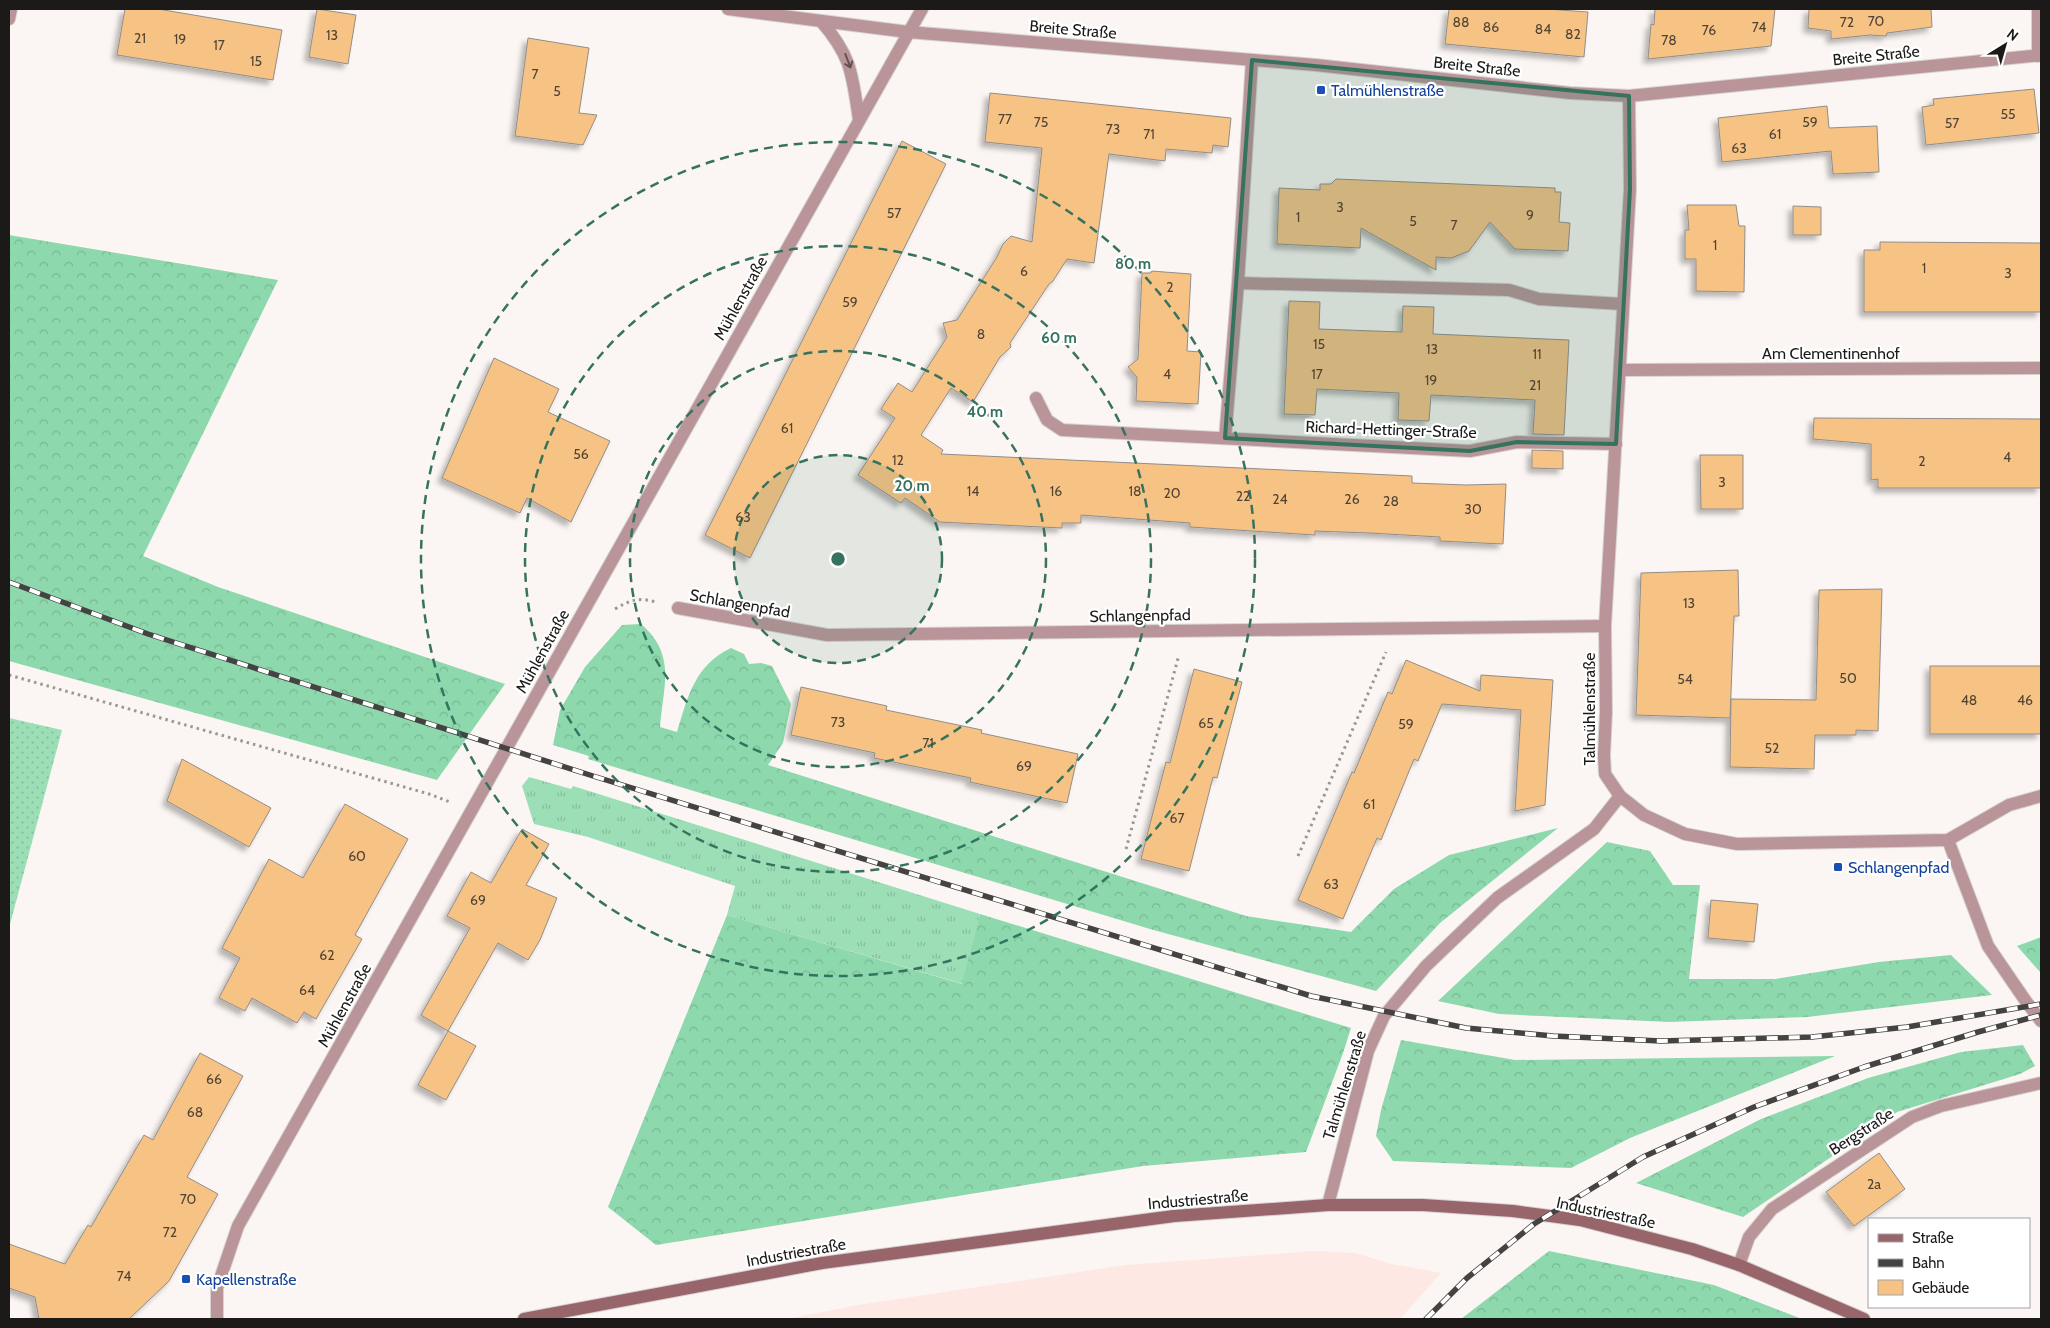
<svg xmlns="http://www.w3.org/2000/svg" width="2050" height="1328" viewBox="0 0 2050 1328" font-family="Cabin,sans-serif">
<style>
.industrial{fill:#fde8e3}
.grass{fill:url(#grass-tufts)}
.forest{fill:url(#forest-crowns)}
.garden{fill:url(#garden-dots)}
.building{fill:#f7c385;stroke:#918d89;filter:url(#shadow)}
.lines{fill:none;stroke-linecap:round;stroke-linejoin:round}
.lane-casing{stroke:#d7d3d0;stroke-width:14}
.street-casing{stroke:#d7d3d0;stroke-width:14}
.secondary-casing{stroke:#d7d3d0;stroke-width:14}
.path{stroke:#9a9795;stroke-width:3;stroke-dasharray:2.5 4;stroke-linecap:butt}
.lane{stroke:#b99498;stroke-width:12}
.street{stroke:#b99498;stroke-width:12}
.secondary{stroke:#98656b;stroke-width:12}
.rail-casing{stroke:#454342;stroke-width:5.5}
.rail{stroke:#fff;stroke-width:4;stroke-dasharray:11;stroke-linecap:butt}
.oneway{stroke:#625152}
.marked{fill:#36735f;fill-opacity:0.2;stroke:#36735f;stroke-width:4;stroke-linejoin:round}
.ring{fill:none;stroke:#36735f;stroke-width:2.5;stroke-dasharray:9 6}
.transit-dot{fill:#1a4fb4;stroke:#fff;stroke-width:2}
.labels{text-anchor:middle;stroke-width:4.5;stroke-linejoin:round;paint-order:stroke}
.number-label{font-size:14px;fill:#524434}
.street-label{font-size:16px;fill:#1b1a19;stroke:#fff}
.transit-label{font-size:16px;fill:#164399;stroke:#fff;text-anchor:start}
.centre{fill:#36735f;stroke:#fff;stroke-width:2.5}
.ring-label{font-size:15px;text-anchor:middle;font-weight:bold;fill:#36735f;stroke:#fff;stroke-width:4.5;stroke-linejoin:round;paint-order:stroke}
</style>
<defs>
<pattern id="grass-tufts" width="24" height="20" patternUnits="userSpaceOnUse" patternTransform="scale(1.25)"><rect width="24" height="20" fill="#9cdeb6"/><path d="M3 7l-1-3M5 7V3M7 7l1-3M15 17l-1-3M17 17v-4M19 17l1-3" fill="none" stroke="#86be9c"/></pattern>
<pattern id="forest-crowns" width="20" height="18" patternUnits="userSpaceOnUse" patternTransform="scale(1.25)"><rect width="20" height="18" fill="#8dd8ac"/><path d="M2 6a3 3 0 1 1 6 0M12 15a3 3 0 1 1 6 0" fill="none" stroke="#79b993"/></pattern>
<pattern id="garden-dots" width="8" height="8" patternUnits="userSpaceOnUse" patternTransform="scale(1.25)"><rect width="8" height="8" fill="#9cdeb6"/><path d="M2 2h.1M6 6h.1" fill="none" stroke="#86be9c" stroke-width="1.8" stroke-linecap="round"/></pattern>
<filter id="shadow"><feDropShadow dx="-4.5" dy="4.5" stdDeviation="2.5" flood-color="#0004"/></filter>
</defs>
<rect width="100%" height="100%" fill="#fbf6f3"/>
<path class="industrial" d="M1314,1251L1355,1253L1392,1264L1441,1273L1400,1319H787L858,1305L1126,1265Z"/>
<path class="grass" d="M529,777L571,789L573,786L980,914L963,984L727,915L735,886L588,837L534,824L522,786Z"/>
<g class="forest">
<path d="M9,235L278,280L143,556L218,587L505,684L437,780L9,661Z"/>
<path d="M641,624C677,655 663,686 660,727L677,732C688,696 695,665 731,648L744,654L749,664L761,663L772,666L791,704L783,743L768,765L1246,916L1351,932L1394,889L1449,855L1558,828L1440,923L1376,991L1150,929L588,759L589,756L553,745L560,710L585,667L622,625Z"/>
<path d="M1607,842L1650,851L1673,885H1700L1689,979H1775L1879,962L1951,955L1992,995L1807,1017L1669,1022L1499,1014L1438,1001Z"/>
<path d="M980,914L1351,1028L1343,1053L1306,1152L1143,1166L656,1245L608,1207L727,915L962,984Z"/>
<path d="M2041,937V973L2017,946Z"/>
<path d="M1401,1040L1515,1060L1835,1056L1630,1138L1571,1168L1393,1161L1376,1136L1381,1110Z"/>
<path d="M2023,1045L2035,1066L2020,1074L1897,1112L1743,1217L1636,1183L1761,1119L1868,1078L1961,1052Z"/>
<path d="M1549,1251L1714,1285L1802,1319H1461Z"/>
</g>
<path class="garden" d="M9,718L62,730L9,928Z"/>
<g class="building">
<path d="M125,9H158L282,30L273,80L117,55Z"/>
<path d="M317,9L356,15L348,64L309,57Z"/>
<path d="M1449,9H1546L1588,12L1584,57L1445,44Z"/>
<path d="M1655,9H1775L1771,46L1648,59L1651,24L1654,25Z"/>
<path d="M1809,9H1931L1932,27L1887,33L1886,36L1870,35L1831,39V31L1808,28Z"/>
<path d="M528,38L589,48L579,113L597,115L583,145L515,136Z"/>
<path d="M2034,89L2039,133L1926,145L1922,107L1934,105L1933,99Z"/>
<path d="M990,93L1231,118L1228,147L1213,145L1212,153L1166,149L1165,161L1109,154L1094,263L1067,259L1053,281L1049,284L1010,343L1011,347L1000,357L973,402L951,388L921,435L943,450L941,454L1412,476V483L1466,485L1506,484L1503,544L1440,541V537L1370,533L1315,531V535L1190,527V523L1081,515V523H1062V528L940,522L905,498L901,503L858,475L895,418L881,409L898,383L912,392L947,337L943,323L957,320L997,257L1003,244L1011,236L1032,242L1042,148L985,142Z"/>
<path d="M1827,106L1829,128L1877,126L1879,172L1833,174L1831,151L1722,162L1718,118Z"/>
<path d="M902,141L946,164L750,558L705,535Z"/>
<path d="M1336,179L1555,188V192H1561L1559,222L1570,223L1568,251L1515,249L1490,222L1469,251L1451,258L1436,257V270L1361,228L1360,248L1277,244L1279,188L1320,190V184H1331Z"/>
<path d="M1687,205H1736L1739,226H1745L1744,292L1696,291V259H1685V230H1689Z"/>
<path d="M1793,206L1821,207V235H1793Z"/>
<path d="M1880,242L2041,243V312H1864V250H1880Z"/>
<path d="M1151,271L1191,274L1187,351L1201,352L1198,404L1136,401L1137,377L1128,367L1138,359L1142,273H1151Z"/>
<path d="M1289,301L1320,302L1319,329L1402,332L1403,306L1434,307L1433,334L1569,340L1564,435L1533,434L1535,400L1431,395L1429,421L1398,420L1399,393L1317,389L1315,415L1284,414Z"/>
<path d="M494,358L559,389L548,412L610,441L571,522L527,498L520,513L442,478Z"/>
<path d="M1814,418L2041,419V488H1878V479L1871,480V444L1813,439Z"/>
<path d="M1532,450L1563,451V469L1532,468Z"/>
<path d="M1700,455H1743V509H1701Z"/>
<path d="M1738,570L1739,616H1734L1730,718L1636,715L1641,573Z"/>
<path d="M1882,589L1878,731L1856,730V735H1815L1814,769L1730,767L1731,699L1816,700L1819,590Z"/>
<path d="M1406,660L1480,691L1481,675L1553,680L1545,805L1515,811L1521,710L1442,704L1418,761L1414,759L1381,840L1377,838L1343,919L1298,900L1352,772L1354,773L1388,692L1392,694Z"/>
<rect x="1930" y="666" width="111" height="68"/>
<path d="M1194,669L1242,682L1217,778L1213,777L1189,871L1141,859L1166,762L1170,763Z"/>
<path d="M801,687L887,706L886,710L982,730L981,733L1078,754L1067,803L970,782L971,778L874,758L875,753L791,735Z"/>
<path d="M182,759L271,808L249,847L167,801Z"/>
<path d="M345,804L408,839L355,935L362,939L316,1019L304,1012L297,1023L252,998L245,1011L219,998L240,958L222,948L269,859L303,878Z"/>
<path d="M522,829L549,844L526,885L557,898L540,940L528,960L498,943L448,1031L421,1015L470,928L447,916L471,872L491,883Z"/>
<path d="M1711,900L1758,904L1754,942L1708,938Z"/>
<path d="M448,1031L476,1046L446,1100L418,1085Z"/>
<path d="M200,1053L243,1076L187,1177L218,1194L169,1281L129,1319H39L35,1297L9,1288V1244L65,1264L88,1225L91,1227L144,1135L153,1140Z"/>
<path d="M1879,1153L1905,1189L1854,1226L1826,1192Z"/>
</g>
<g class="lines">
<g class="lane-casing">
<g id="lane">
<path d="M9,19L11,9"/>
<path d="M821,21C852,57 852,74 859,120"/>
<path d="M1739,1265L1749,1237L1772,1209L1912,1117L1941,1106L2041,1083"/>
</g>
</g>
<g class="street-casing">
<g id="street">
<path d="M728,9L908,32L1316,65L1570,93L1629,96L2041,55"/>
<path d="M2038,9V56"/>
<path d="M1629,96L1630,189L1605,626L1606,712L1604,755L1605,774L1620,796L1644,815L1685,834L1737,844L1948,840L2009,805L2041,796"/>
<path d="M1238,283L1509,290L1539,299L1622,304"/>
<path d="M1621,370L2041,368"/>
<path d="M1036,398L1047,420L1062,430L1470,451L1517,442L1616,444"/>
<path d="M1225,438L1238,283L1252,60"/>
<path d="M678,608L827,635L1605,626"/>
<path d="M1948,840L1988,946L2025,1000L2041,1021"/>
<path d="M1328,1205L1368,1051L1384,1016L1426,966L1497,898L1594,829L1620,796"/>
<path d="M217,1319V1288L238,1226L922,9"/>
</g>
</g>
<g class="secondary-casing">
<path id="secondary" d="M524,1319L822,1263L1174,1216L1328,1205H1423L1513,1211L1580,1220L1692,1249L1739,1265L1864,1319"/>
</g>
<g class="path">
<path d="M615,609C630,600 638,597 656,602"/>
<path d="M9,675L429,794L450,802"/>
<path d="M1126,849L1179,655"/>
<path d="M1298,856L1386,652"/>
</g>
<use href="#lane" class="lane"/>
<use href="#street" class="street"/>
<use href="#secondary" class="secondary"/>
<g class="rail-casing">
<g id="rail">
<path d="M9,582L148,634L593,776L1311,996L1466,1028L1553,1036L1661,1041L1812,1037L1907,1027L2041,1004"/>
<path d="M1426,1319L1467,1278L1534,1224L1643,1157L1754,1107L1864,1067L1978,1032L2041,1015"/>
</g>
</g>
<use href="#rail" class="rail"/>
</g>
<defs><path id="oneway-shaft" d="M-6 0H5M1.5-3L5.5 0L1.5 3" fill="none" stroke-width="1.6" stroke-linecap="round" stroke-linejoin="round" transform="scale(1.25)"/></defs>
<use class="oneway" href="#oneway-shaft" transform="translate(848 61) rotate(69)"/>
<path class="marked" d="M1252,60L1629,96L1630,189L1616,444L1517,442L1470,451L1225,438Z"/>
<circle cx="838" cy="559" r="104" fill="#36735f" fill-opacity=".12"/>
<g class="ring">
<circle cx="838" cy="559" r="104"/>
<circle cx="838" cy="559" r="208"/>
<circle cx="838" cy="559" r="313"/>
<circle cx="838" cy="559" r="417"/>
</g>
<g class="transit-dot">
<rect x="1316" y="85" width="10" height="10" rx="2.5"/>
<rect x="1833" y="862" width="10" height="10" rx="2.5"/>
<rect x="181" y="1274" width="10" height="10" rx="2.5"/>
</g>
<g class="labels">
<g class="number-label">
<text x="1876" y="26">70</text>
<text x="1461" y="27">88</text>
<text x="1847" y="27">72</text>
<text x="1491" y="32">86</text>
<text x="1759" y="32">74</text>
<text x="1543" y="34">84</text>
<text x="1709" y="35">76</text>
<text x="1573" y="39">82</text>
<text x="332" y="40">13</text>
<text x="140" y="43">21</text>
<text x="180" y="44">19</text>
<text x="1669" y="45">78</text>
<text x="219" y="50">17</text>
<text x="256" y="66">15</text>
<text x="535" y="79">7</text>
<text x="557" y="96">5</text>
<text x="2008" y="119">55</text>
<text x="1005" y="124">77</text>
<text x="1041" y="127">75</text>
<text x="1810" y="127">59</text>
<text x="1952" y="128">57</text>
<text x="1113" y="134">73</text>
<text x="1149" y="139">71</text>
<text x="1775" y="139">61</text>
<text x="1739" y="153">63</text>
<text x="1340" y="212">3</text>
<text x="894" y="218">57</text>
<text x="1530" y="220">9</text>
<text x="1298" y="222">1</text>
<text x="1413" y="226">5</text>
<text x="1454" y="230">7</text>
<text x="1715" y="250">1</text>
<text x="1924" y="273">1</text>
<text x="1024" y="276">6</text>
<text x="2008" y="278">3</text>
<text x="1170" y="292">2</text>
<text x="850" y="307">59</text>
<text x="981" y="339">8</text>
<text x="1319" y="349">15</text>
<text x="1432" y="354">13</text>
<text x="1537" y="359">11</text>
<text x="1167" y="379">4</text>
<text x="1317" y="379">17</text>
<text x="1431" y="385">19</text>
<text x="1535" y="390">21</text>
<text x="787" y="433">61</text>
<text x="581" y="459">56</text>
<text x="2007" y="462">4</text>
<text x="898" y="465">12</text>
<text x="1922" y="466">2</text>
<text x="1722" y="487">3</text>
<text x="973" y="496">14</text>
<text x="1056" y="496">16</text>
<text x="1135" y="496">18</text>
<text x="1172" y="498">20</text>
<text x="1243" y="501">22</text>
<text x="1280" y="504">24</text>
<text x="1352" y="504">26</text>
<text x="1391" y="506">28</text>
<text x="1473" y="514">30</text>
<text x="743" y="522">63</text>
<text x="1689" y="608">13</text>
<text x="1848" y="683">50</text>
<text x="1685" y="684">54</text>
<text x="1969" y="705">48</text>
<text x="2025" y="705">46</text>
<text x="838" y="727">73</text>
<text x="1206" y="728">65</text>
<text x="1406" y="729">59</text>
<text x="928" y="748">71</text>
<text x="1772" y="753">52</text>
<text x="1024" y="771">69</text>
<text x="1369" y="809">61</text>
<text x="1177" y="823">67</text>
<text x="357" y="861">60</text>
<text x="1331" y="889">63</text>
<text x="478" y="905">69</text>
<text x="327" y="960">62</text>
<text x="307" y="995">64</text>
<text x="214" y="1084">66</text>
<text x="195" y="1117">68</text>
<text x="1874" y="1189">2a</text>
<text x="188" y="1204">70</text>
<text x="170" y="1237">72</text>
<text x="124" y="1281">74</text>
</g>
<g class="street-label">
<text transform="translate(1073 29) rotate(5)" y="6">Breite Straße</text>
<text transform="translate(1876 55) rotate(-6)" y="6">Breite Straße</text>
<text transform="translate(1477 66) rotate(6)" y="6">Breite Straße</text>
<text transform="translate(740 298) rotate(-61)" y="6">Mühlenstraße</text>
<text x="1831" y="359">Am Clementinenhof</text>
<text transform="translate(1391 429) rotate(2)" y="6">Richard-Hettinger-Straße</text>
<text transform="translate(740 603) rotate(10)" y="6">Schlangenpfad</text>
<text transform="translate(1140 615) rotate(-1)" y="6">Schlangenpfad</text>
<text transform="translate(542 651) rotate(-61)" y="6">Mühlenstraße</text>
<text transform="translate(1589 709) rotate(-90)" y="6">Talmühlenstraße</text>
<text transform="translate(344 1005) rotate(-61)" y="6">Mühlenstraße</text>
<text transform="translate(1344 1085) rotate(-73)" y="6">Talmühlenstraße</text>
<text transform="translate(1861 1131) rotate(-33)" y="6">Bergstraße</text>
<text transform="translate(1198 1199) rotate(-5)" y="6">Industriestraße</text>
<text transform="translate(1606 1212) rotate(12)" y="6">Industriestraße</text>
<text transform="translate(796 1252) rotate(-10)" y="6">Industriestraße</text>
</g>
<g class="transit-label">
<text x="1331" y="96">Talmühlenstraße</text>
<text x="1848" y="873">Schlangenpfad</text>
<text x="196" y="1285">Kapellenstraße</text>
</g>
</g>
<circle cx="838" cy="559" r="8" class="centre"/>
<g class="ring-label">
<text x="1133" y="269">80 m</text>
<text x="1059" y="343">60 m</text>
<text x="985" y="417">40 m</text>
<text x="912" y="491">20 m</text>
</g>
<rect width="2050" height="1328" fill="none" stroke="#1b1a19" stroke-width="20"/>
<rect x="1868" y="1218" width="162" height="90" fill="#ffffff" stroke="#a4a3a3"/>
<rect x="1878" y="1234" width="25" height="8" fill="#98656b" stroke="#a4a3a3"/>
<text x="1912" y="1243" font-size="15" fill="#1b1a19">Straße</text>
<rect x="1878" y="1259" width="25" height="8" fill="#454342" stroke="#a4a3a3"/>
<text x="1912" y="1268" font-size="15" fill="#1b1a19">Bahn</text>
<rect x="1878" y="1280" width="25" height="15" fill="#f7c385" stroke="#a4a3a3"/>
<text x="1912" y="1293" font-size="15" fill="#1b1a19">Gebäude</text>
<g transform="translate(2005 45) rotate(37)" stroke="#ffffff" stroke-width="4" paint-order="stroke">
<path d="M0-4L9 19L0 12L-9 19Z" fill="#1b1a19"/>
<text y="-8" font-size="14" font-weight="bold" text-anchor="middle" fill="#1b1a19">N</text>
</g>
</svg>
